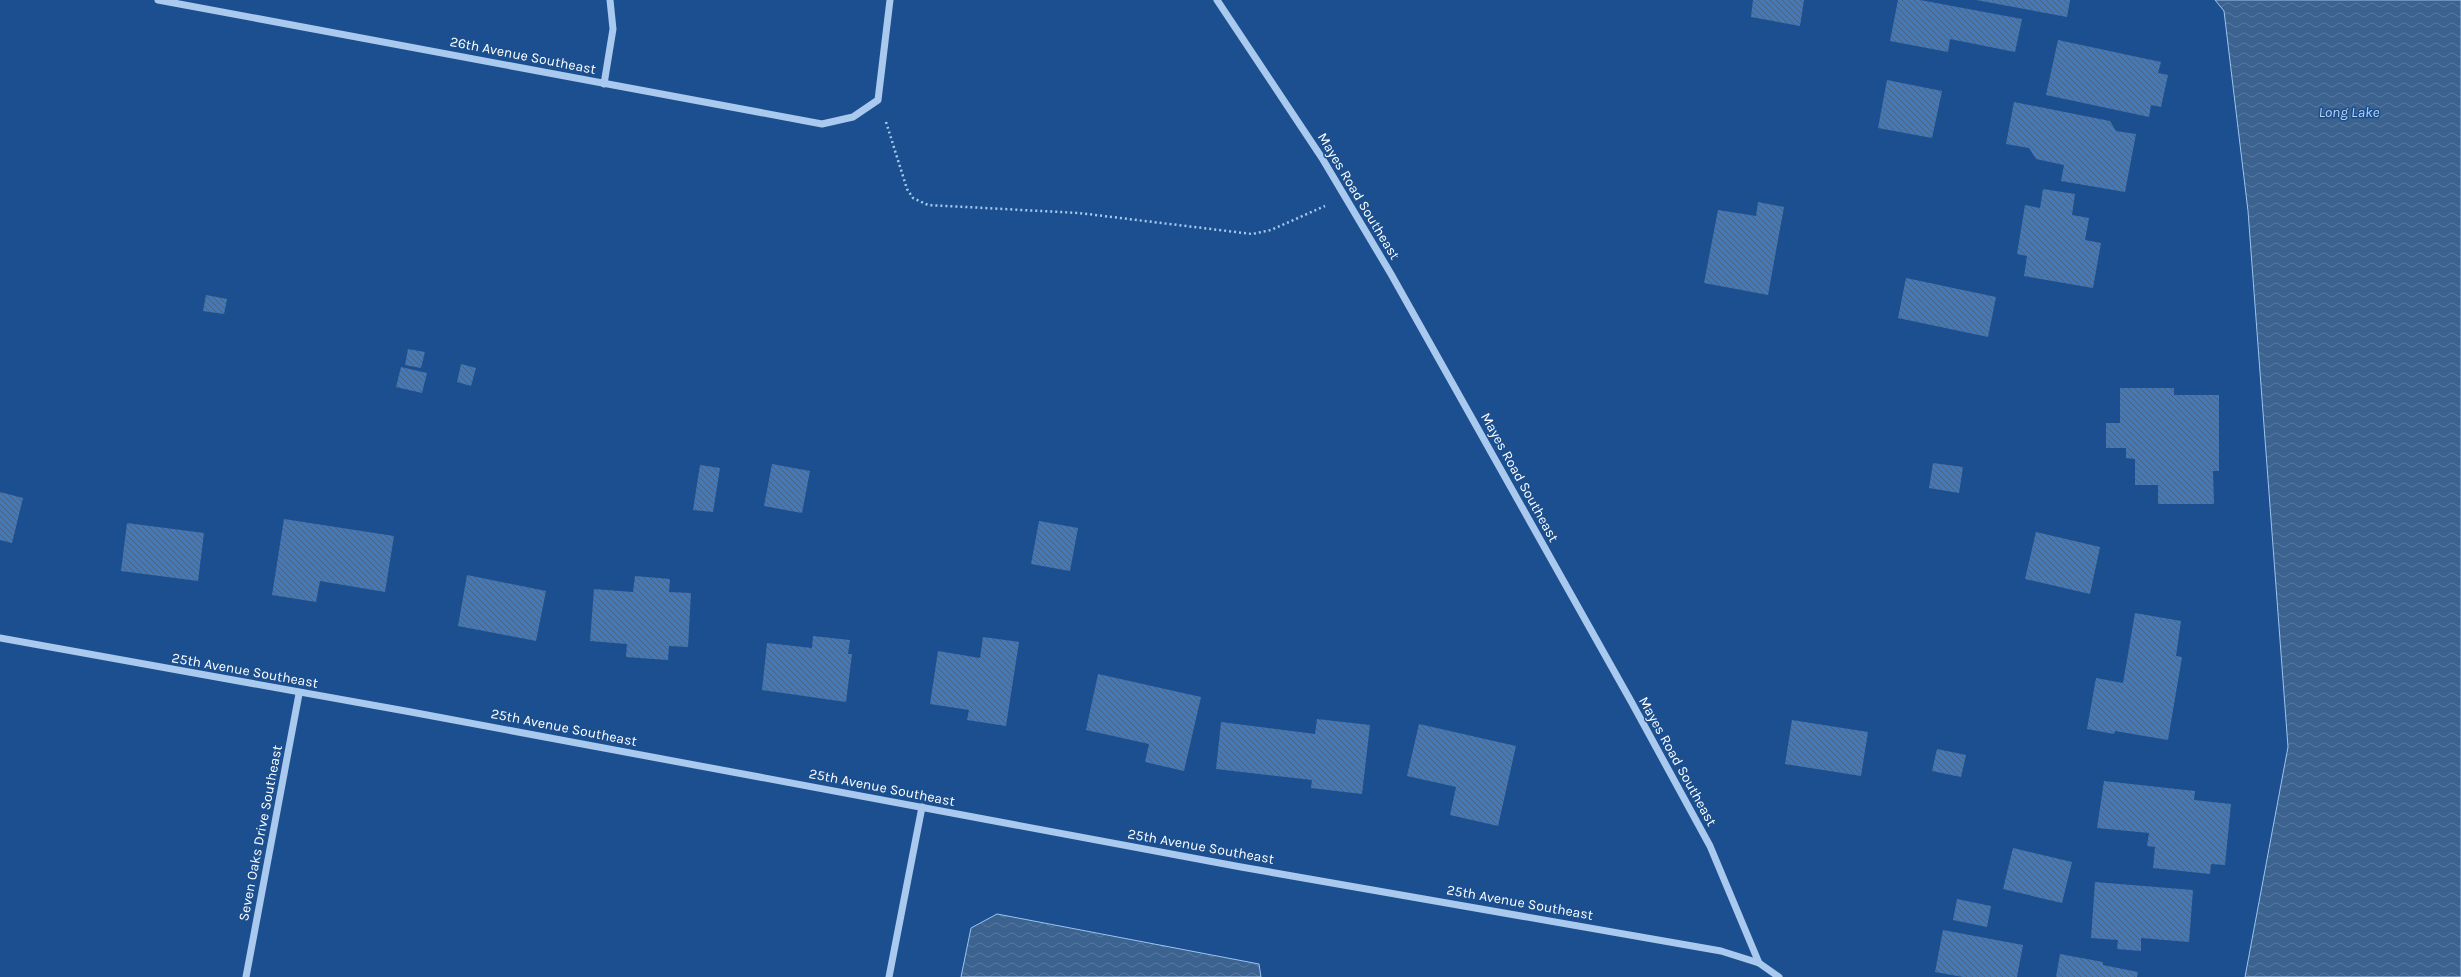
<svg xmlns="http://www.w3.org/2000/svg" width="2461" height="977" viewBox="0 0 2461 977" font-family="Karla,sans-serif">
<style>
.water{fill:url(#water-waves);stroke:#9cc4f0}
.building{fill:url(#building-back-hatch)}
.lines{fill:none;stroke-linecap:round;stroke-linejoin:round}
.path{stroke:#a9c9ee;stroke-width:2.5;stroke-dasharray:2 3;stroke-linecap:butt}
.minor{stroke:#a9c9ee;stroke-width:7}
.labels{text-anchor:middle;stroke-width:3;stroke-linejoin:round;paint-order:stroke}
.street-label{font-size:14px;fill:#fff;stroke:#1b4f8f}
.water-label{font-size:15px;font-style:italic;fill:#b5d3f5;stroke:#1b4f8f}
</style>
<defs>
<pattern id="water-waves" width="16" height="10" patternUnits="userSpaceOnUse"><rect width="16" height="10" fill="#3c6290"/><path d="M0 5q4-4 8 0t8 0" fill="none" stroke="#597aa1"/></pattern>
<pattern id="building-back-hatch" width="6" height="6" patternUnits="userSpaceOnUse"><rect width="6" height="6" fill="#4478b7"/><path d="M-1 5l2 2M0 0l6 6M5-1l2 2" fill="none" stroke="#486282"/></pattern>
</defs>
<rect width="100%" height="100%" fill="#1b4f8f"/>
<g class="water">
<path d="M2215,0H2461V977H2245L2288,747L2248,211L2224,11Z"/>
<path d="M997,914L1259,964L1261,977H961L971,928Z"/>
</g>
<g class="building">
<path d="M1753,0H1804L1800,26L1751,17Z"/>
<path d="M1898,0H1920L2022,19L2015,52L1950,39L1948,52L1890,41Z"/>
<path d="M1976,0H2070L2067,17Z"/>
<path d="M2058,40L2161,62L2158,73L2168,75L2161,107L2151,105L2149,117L2046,95Z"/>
<path d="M1887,80L1942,91L1932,138L1878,128Z"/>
<path d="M2014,102L2110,121L2116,131L2136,134L2125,192L2061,181L2064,165L2036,159L2029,148L2006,144Z"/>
<path d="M2043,189L2075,194L2072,215L2089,218L2085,240L2101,243L2093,288L2024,276L2027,256L2017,254L2025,205L2040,208Z"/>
<path d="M1758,202L1784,207L1768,295L1704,283L1718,210L1756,216Z"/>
<path d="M1906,278L1996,297L1988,337L1898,318Z"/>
<path d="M206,295L227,299L224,314L203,311Z"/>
<path d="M408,349L425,352L421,368L405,365Z"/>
<path d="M461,364L476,368L471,386L457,382Z"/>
<path d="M401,367L427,373L422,393L396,387Z"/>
<path d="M2120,388H2174V395H2219V471H2213L2214,504H2158V485H2135V459L2126,458V448H2106V423H2120Z"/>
<path d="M1933,463L1963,467L1959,493L1929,488Z"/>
<path d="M772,464L810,471L802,513L764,506Z"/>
<path d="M700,465L720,468L713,512L693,510Z"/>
<path d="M0,492L23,498L12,543L0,540Z"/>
<path d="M284,519L394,536L385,592L320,581L316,602L272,595Z"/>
<path d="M1039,521L1078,528L1070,571L1031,564Z"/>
<path d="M127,523L204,533L198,581L121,571Z"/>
<path d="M2036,532L2100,547L2090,594L2025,579Z"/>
<path d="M467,575L546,591L536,641L458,626Z"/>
<path d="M635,576L670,579L669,592L691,593L688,647L669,646L668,660L626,657L627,644L590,641L594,589L633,592Z"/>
<path d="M2135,613L2181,621L2176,656L2182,657L2168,740L2115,731L2114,734L2087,729L2096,678L2123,683Z"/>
<path d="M813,636L850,640L848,654H852L846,702L762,690L767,643L812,648Z"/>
<path d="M983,637L1019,642L1006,726L967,720L969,710L930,704L938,651L980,658Z"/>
<path d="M1098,674L1201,697L1184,771L1145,762L1149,744L1086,730Z"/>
<path d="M1317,719L1370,725L1362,794L1311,788L1312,780L1216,769L1221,722L1315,734Z"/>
<path d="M1792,720L1868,732L1861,776L1785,764Z"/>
<path d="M1419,724L1516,746L1498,826L1450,815L1456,787L1407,776Z"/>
<path d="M1937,749L1966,755L1961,777L1932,771Z"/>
<path d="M2104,781L2195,791L2194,800L2231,804L2225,865L2211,864L2210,874L2153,868L2155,847L2147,846L2149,833L2097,828Z"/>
<path d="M2013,848L2072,862L2062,903L2003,889Z"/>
<path d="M2095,882L2193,890L2189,942L2141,938V951L2117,949L2118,940L2091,938Z"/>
<path d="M1957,899L1991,906L1987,927L1953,920Z"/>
<path d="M1943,930L2023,945L2017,977H1963L1935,972Z"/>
<path d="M2060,954L2103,962V965L2138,972L2137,977H2056Z"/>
</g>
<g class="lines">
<path class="path" d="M886,122L907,189L913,198L928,205L1079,213L1252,234L1271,230L1325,206"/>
<g class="minor">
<path d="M158,0L822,124L853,117L878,100L890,0"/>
<path d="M1217,0L1322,158L1391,274L1632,703L1710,846L1759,963L1779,977"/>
<path d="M604,84L613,29L610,0"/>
<path d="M0,638L411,712L1241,867L1721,951L1759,963"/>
<path d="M246,977L299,694"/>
<path d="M889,977L922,807"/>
</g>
</g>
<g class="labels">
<g class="street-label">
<text transform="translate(523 55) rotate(11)" y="5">26th Avenue Southeast</text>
<text transform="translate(1359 196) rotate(59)" y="5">Mayes Road Southeast</text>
<text transform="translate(1520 477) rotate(61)" y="5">Mayes Road Southeast</text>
<text transform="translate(245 670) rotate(10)" y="5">25th Avenue Southeast</text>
<text transform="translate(564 727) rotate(11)" y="5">25th Avenue Southeast</text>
<text transform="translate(1678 761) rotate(61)" y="5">Mayes Road Southeast</text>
<text transform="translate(882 787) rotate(11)" y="5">25th Avenue Southeast</text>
<text transform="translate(260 833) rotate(-79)" y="5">Seven Oaks Drive Southeast</text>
<text transform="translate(1201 846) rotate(10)" y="5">25th Avenue Southeast</text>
<text transform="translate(1520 902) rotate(10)" y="5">25th Avenue Southeast</text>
</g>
<g class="water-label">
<text x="2349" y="117">Long Lake</text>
</g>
</g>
</svg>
